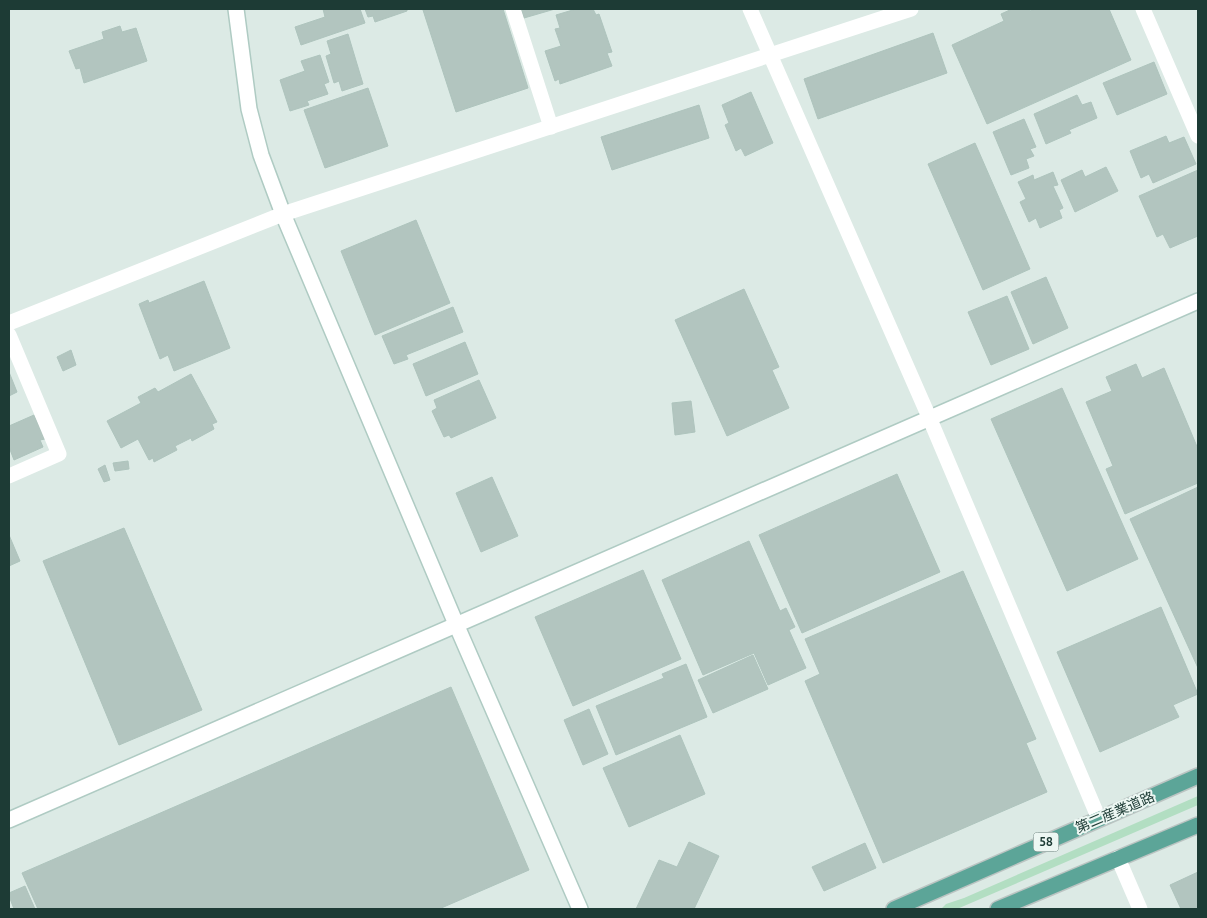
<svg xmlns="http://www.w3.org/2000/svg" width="1207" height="918" viewBox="0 0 1207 918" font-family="Ubuntu,'Noto Sans JP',sans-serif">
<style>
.green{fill:#b2dec2}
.building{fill:#b2c5bf;stroke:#aec4bd}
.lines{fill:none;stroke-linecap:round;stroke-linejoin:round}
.secondary-casing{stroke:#afcbc3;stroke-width:18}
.primary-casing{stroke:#bbc4c2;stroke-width:18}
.lane{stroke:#fff;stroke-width:15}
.street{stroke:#fff;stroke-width:15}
.secondary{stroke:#fff;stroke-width:15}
.primary{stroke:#5ca598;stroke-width:15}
.labels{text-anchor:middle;stroke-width:4;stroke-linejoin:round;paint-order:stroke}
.shield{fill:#edf7f3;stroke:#5b736e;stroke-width:1}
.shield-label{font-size:12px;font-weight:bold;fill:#1d3b35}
.street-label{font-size:14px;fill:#1d3b35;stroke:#edf7f3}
</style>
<rect width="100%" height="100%" fill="#dceae5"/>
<path class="green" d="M1198,796V805L957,909H941L946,904L964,898Z"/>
<g class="building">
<path d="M323,9H360L365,23L301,45L295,27L325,17Z"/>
<path d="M365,9H407V11L375,22L373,16L368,17Z"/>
<path d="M426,9H503L528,88L456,112L423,10Z"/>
<path d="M521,9H555L524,18Z"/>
<path d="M576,9H593L596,15L599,14L612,52L607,53L612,66L560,84L559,79L555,81L545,51L561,46L555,29L560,28L556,15Z"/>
<path d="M1012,9H1029L1030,11L1035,9H1109L1131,60L987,124L952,45L1004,21L1001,14Z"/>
<path d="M120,26L122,32L136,28L147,61L84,83L80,68L76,69L69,51L104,39L102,32Z"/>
<path d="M933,33L947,73L818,119L804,79Z"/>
<path d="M348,34L363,84L342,91L339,81L334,83L326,56L331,54L327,41Z"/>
<path d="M320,55L329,82L324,84L328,94L307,101L309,105L290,111L280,80L305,71L301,61Z"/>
<path d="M1154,62L1167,94L1117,115L1103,83Z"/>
<path d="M368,88L388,146L325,168L304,110Z"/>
<path d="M751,92L773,143L745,156L741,148L736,151L725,125L729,123L722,105Z"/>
<path d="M1077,95L1082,105L1091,102L1097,118L1069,130L1071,133L1046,144L1034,114Z"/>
<path d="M699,105L709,138L612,170L601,137Z"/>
<path d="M1024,119L1036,147L1030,149L1034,156L1026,159L1029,168L1011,175L993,132Z"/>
<path d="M1166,136L1169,143L1184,137L1196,164L1153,183L1149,174L1141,178L1130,151Z"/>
<path d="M975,143L1030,269L983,290L928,164Z"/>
<path d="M1106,167L1118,191L1075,212L1061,180L1082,170L1085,177Z"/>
<path d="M1198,170V236L1170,248L1163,234L1157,237L1139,196Z"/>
<path d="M1053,172L1058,185L1053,186L1063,208L1059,210L1062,218L1040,228L1036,218L1029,222L1020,202L1026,199L1018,182L1033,175L1034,180Z"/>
<path d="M416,220L450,303L375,335L341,251Z"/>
<path d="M1046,277L1068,328L1033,344L1011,292Z"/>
<path d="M204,281L230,348L174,371L168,355L160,359L139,304L148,300L149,303Z"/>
<path d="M744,289L779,367L772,370L789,408L727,436L675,320Z"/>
<path d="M1007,296L1029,349L991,365L968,312Z"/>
<path d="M453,307L463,332L406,355L408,359L394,364L382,336Z"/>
<path d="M465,342L478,374L426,396L413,364Z"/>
<path d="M71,350L76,365L63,371L57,357Z"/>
<path d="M1136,364L1142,378L1164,368L1198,449V483L1125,514L1106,469L1113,466L1086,402L1112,391L1106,377Z"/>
<path d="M9,372L17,392L9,396Z"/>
<path d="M191,374L217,422L212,424L214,429L192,441L191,438L175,446L177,450L154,462L153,458L149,460L138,439L121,448L107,421L141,403L138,397L155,388L158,392Z"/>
<path d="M479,380L496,418L451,438L449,435L444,437L432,411L437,408L434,400Z"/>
<path d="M1062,388L1138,559L1067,591L991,419Z"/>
<path d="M691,401L695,432L675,435L672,403Z"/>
<path d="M34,415L45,439L40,440L43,447L14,460L9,447V426Z"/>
<path d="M128,461L129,469L115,471L113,463Z"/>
<path d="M105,465L110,480L104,482L98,469Z"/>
<path d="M897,474L940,572L802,633L759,535Z"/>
<path d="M492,477L518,536L481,552L456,493Z"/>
<path d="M1198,487V668L1130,519Z"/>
<path d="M124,528L202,710L119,745L43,561Z"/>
<path d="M9,535L20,561L9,566Z"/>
<path d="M749,541L780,611L786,608L795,627L789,630L806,668L768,685L754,653L703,675L662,580Z"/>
<path d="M643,570L681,659L573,706L535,617Z"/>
<path d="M963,571L1036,739L1026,743L1047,792L883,863L805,681L820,674L805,639Z"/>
<path d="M1161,607L1198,694L1173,705L1179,717L1100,752L1057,652Z"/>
<path d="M753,655L768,689L713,713L698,680Z"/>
<path d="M686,664L707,717L616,755L596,706L664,678L662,674Z"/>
<path d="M451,687L529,870L439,909H38L22,873Z"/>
<path d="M589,709L608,754L583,765L564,720Z"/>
<path d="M680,735L705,794L629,827L603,768Z"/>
<path d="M689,842L719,856L694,909H636L659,860L677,867Z"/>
<path d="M865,843L876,868L824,891L812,867Z"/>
<path d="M1198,872V909H1181L1170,885Z"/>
<path d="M25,886L35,909H14L9,896V893Z"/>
</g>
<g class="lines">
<g class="secondary-casing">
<g id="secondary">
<path d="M236,9L249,109L261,155L283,214L456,624L580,909"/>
<path d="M9,820L1198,301"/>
</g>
</g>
<g class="primary-casing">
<g id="primary">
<path d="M894,909L1198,776"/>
<path d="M998,909L1198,825"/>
</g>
</g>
<path class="lane" d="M9,335L59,454L9,476"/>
<g class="street">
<path d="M513,9L551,127"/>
<path d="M750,9L929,417L1099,819"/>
<path d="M1143,9L1198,136"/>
<path d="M9,323L283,214L911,9"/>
<path d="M1118,858L1140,909"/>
</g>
<use href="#secondary" class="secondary"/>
<use href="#primary" class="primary"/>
</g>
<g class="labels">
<rect class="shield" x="1033.5" y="832.5" width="25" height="19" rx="4"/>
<g class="shield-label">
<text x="1046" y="846">58</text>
</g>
<g class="street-label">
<text transform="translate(1115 812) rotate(-23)" y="5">第二産業道路</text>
</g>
</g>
<rect width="1207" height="918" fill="none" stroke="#1d3b35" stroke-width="20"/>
</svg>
